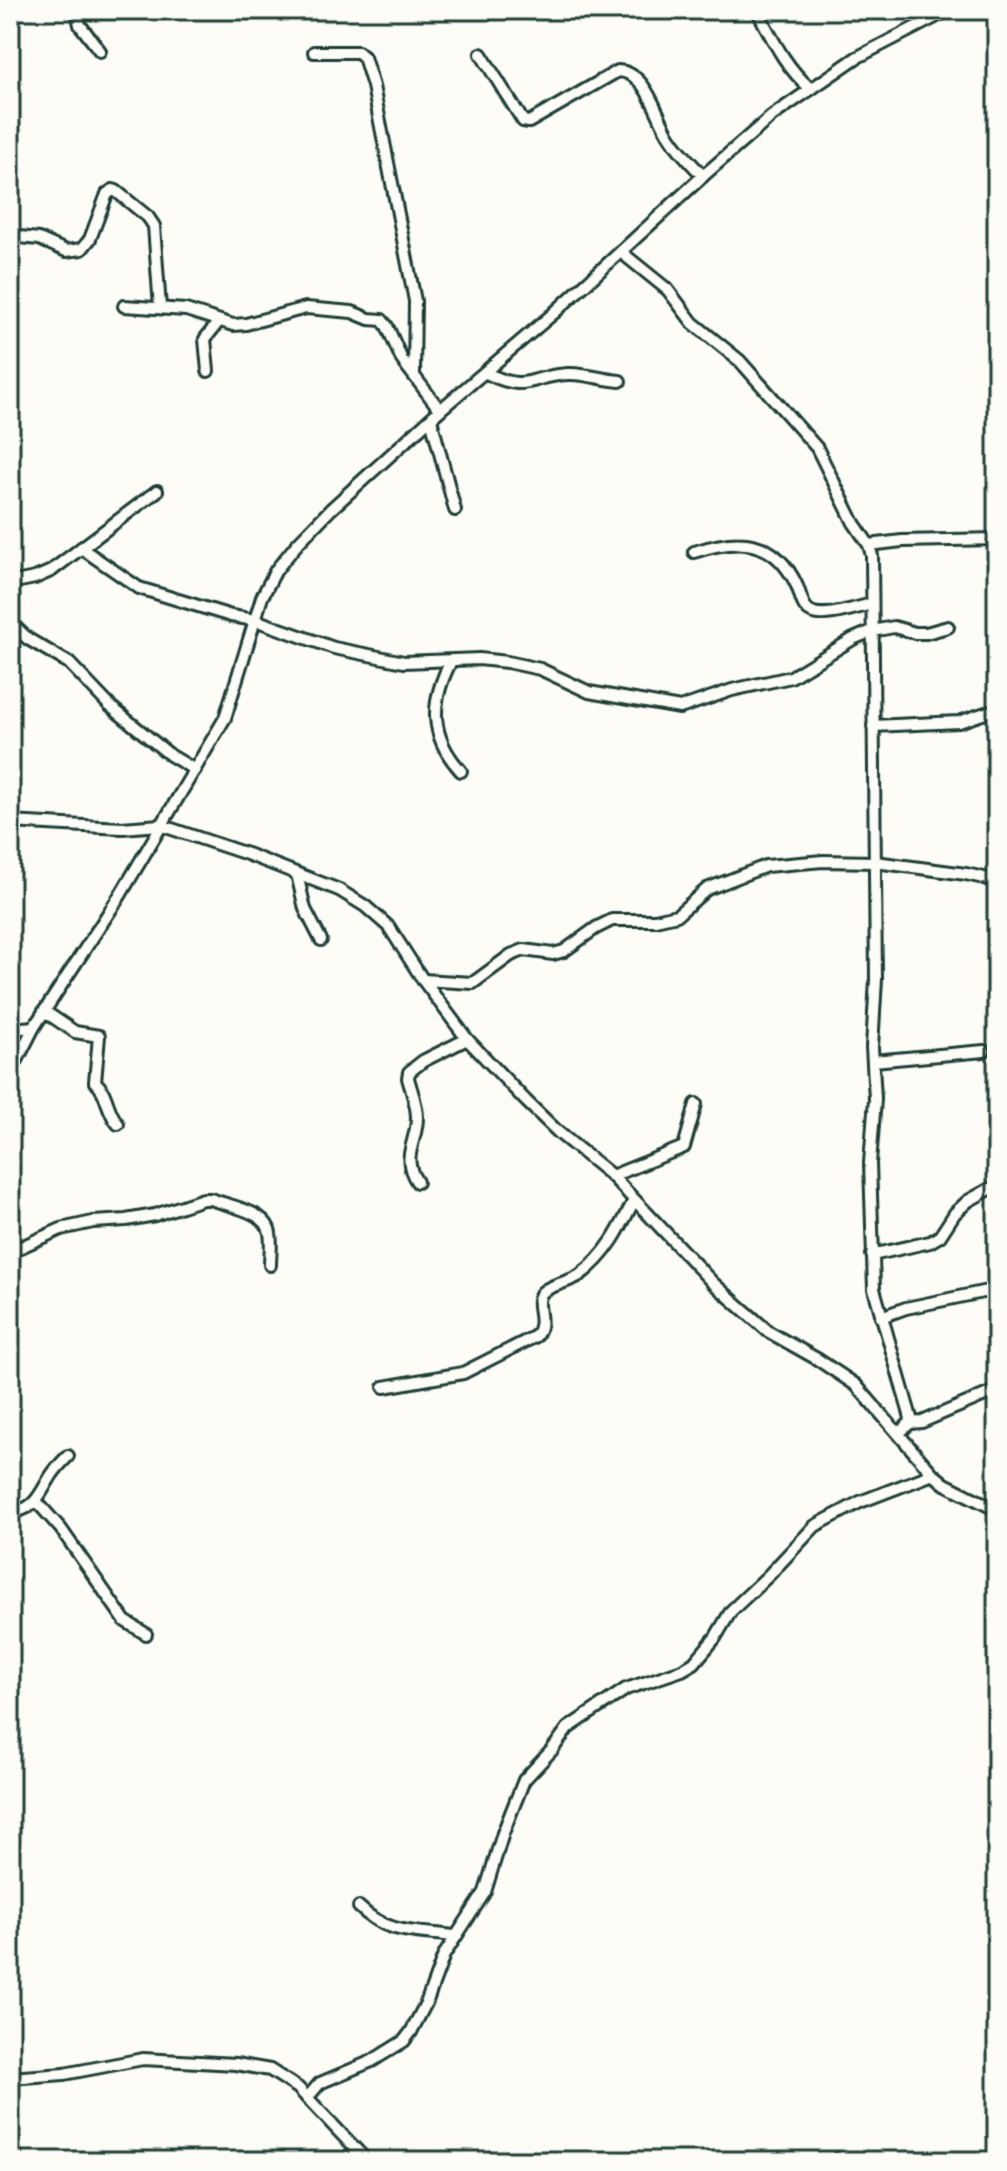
<svg xmlns="http://www.w3.org/2000/svg" width="1007" height="2171" viewBox="0 0 1007 2171" font-family="'Gochi Hand',sans-serif">
<style>
.lines{fill:none;stroke-linecap:round;stroke-linejoin:round}
.minor-casing{stroke:#1f3d34;stroke-width:16}
.minor{stroke:#fdfcf7;stroke-width:10}
</style>
<rect width="100%" height="100%" fill="#fdfcf7"/>
<filter id="ink" filterUnits="userSpaceOnUse"><feTurbulence type="fractalNoise" baseFrequency=".0125" numOctaves="2"/><feDisplacementMap in="SourceGraphic" scale="16" xChannelSelector="R" yChannelSelector="G"/><feConvolveMatrix kernelMatrix="1 2 1 2 8 2 1 2 1" color-interpolation-filters="sRGB"/></filter>
<g filter="url(#ink)">
<g class="lines">
<g class="minor-casing">
<g id="minor">
<path d="M77,10L80,25L100,51"/>
<path d="M757,10C772,38 785,67 810,88"/>
<path d="M314,52H358L364,57L373,86L415,301L414,374"/>
<path d="M481,54L523,121L529,122L618,71C648,72 656,117 670,137C679,151 691,163 703,176"/>
<path d="M10,236L39,239L66,251L82,249L90,239L107,194L113,190L116,191L148,217L154,226L160,308"/>
<path d="M621,252L668,290L693,323L740,361L817,448L854,523L869,545L872,556L876,979L872,1047L875,1099L870,1163L874,1289L911,1418L910,1423L899,1433"/>
<path d="M10,298V299"/>
<path d="M124,306L186,310L233,325L246,324L306,308L352,312L369,319L382,320L387,326L402,360L440,410"/>
<path d="M208,371L205,339L219,321"/>
<path d="M486,373C530,394 528,376 568,374C585,373 602,380 620,381"/>
<path d="M431,419L455,510"/>
<path d="M869,545L902,541L997,539"/>
<path d="M81,548L139,588L231,616L255,620L334,648L404,662L479,659L507,662L540,669L589,692L680,708L732,690L791,677L853,639L872,631L894,627L915,633H926L948,627"/>
<path d="M694,552C739,537 775,538 797,586C801,595 802,608 811,612C824,619 858,607 872,604"/>
<path d="M10,583L35,578L51,571L157,491"/>
<path d="M10,622L28,639L69,663L110,706L170,755L195,770"/>
<path d="M451,661C430,702 429,736 461,771"/>
<path d="M873,726L959,722L997,709"/>
<path d="M10,822L122,828L160,825L247,854L339,890L365,906L389,927L423,980L467,1039L526,1101L559,1133L612,1176L713,1283L769,1332L817,1359L856,1385L933,1474L945,1484L997,1510"/>
<path d="M297,874L305,909L321,940"/>
<path d="M423,980L473,983L511,955L524,950L553,954L564,951L596,928L612,920H655L677,915L707,889L766,866L823,861L875,862L966,874L997,881"/>
<path d="M44,1011L75,1032L99,1036L95,1082C108,1092 106,1111 118,1124"/>
<path d="M10,1029L34,1027"/>
<path d="M873,1061L984,1051"/>
<path d="M10,1074L34,1027L121,894L225,718L262,597L276,570L298,543L331,509L440,410L554,313L703,176L772,116L856,58L949,10"/>
<path d="M612,1176L684,1147L696,1104"/>
<path d="M417,1182C400,1156 417,1144 417,1117C417,1104 411,1090 408,1078L409,1072L423,1061L467,1039"/>
<path d="M10,1252L61,1229L93,1222L126,1220L155,1215L203,1199H211C228,1206 267,1211 270,1233C272,1243 270,1255 270,1265"/>
<path d="M872,1255L930,1242L940,1236L955,1213L968,1201L997,1185"/>
<path d="M881,1317L906,1308L997,1289"/>
<path d="M384,1387L463,1373L536,1336C547,1320 534,1306 541,1294C546,1286 570,1282 580,1275C607,1255 620,1229 634,1200"/>
<path d="M910,1423L922,1422L997,1390"/>
<path d="M37,1502L61,1529L125,1621L146,1634"/>
<path d="M10,1512C36,1510 39,1495 51,1476C56,1468 62,1462 68,1456"/>
<path d="M359,1907C388,1935 416,1931 454,1936"/>
<path d="M10,2078L64,2074L143,2059L236,2064L270,2070L298,2088L367,2161"/>
<path d="M307,2098L320,2083L372,2061L404,2041L411,2032L427,2001L444,1955L485,1892L503,1833L524,1780L552,1750L568,1728L626,1689L682,1670L694,1663L715,1638L731,1611L769,1575L815,1526L860,1502L933,1474"/>
<path d="M10,2138L17,2161"/>
</g>
</g>
<use href="#minor" class="minor"/>
</g>
</g>
<rect width="1007" height="2171" fill="none" stroke="#fdfcf7" stroke-width="40"/>
<rect x="20" y="20" width="967" height="2131" fill="none" stroke="#1f3d34" stroke-width="3" filter="url(#ink)"/>
</svg>
